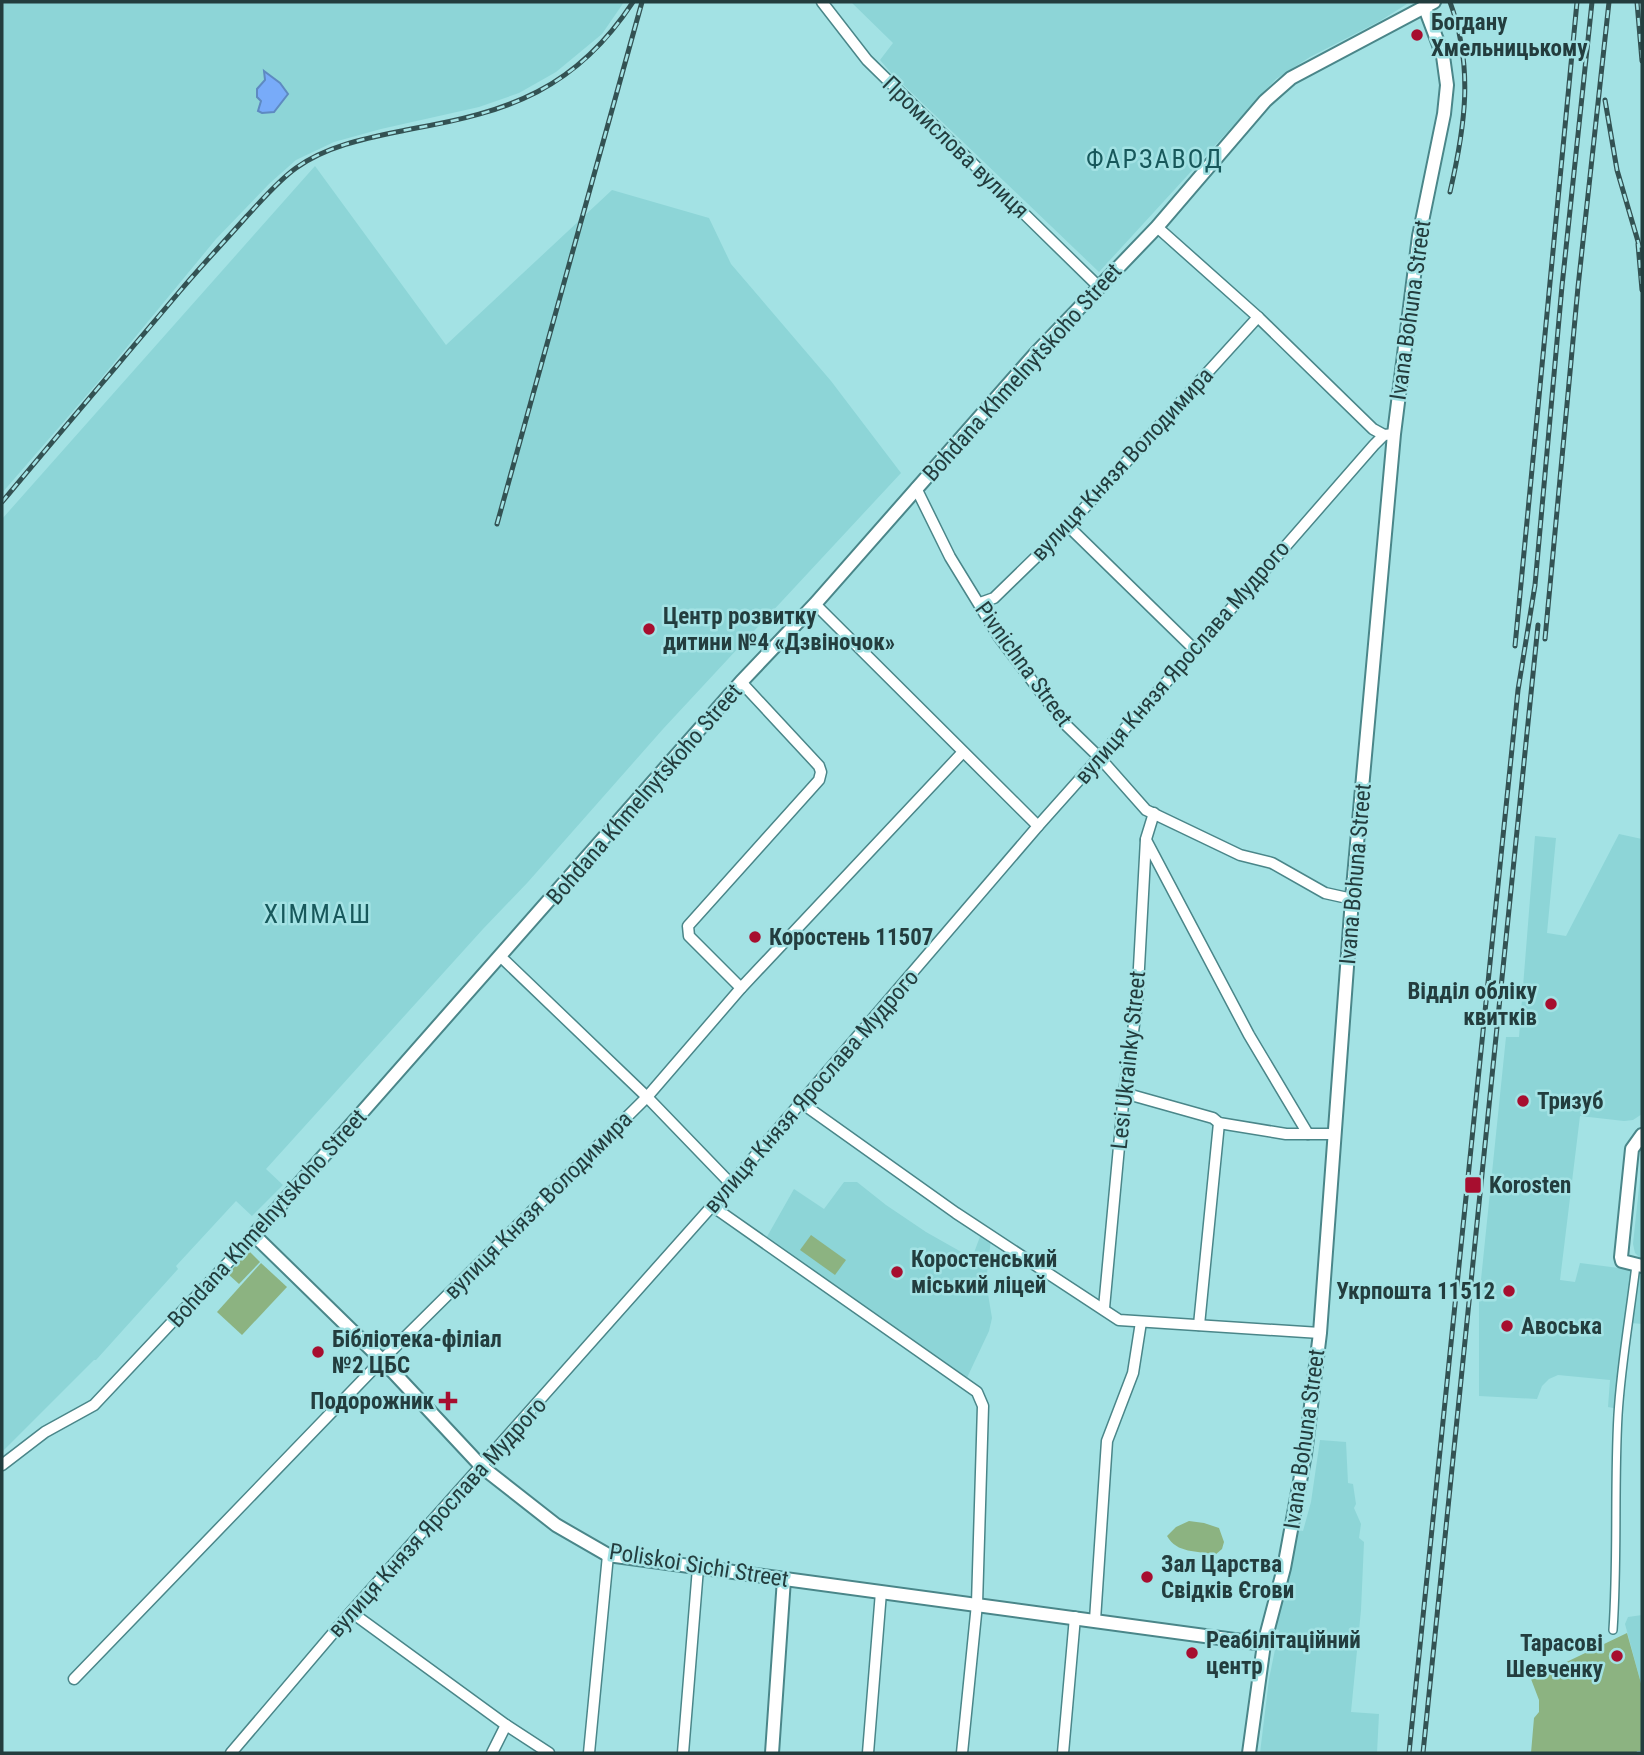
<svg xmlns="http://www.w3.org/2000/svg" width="1644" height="1755" viewBox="0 0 1644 1755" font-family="'Roboto Condensed',sans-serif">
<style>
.built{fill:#8dd5d7}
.green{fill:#8cb381}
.water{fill:#78abf9;stroke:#5e8ac1;stroke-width:2}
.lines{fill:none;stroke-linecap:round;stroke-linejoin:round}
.pedestrian-casing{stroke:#4a8689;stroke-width:10}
.minor-casing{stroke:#4a8689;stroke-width:13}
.tertiary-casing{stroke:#4a8689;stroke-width:16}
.pedestrian{stroke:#fff;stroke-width:7}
.minor{stroke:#fff;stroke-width:10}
.tertiary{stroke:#fff;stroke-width:12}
.rail-casing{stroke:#335253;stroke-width:5}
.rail{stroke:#a3e2e4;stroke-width:2.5;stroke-dasharray:8;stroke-linecap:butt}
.poi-dot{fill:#a70e2f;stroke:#a3e2e4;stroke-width:2.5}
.labels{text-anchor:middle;stroke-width:5;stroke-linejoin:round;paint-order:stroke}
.poi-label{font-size:23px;font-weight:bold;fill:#233d3e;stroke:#a3e2e4;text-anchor:start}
.street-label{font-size:23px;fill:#233d3e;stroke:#a3e2e4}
.quarter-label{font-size:26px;letter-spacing:2px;fill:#17585b;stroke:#a3e2e4}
</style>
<rect width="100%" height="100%" fill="#a3e2e4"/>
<g class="built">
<path d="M2,2H624L602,34L556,72L519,93L479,107L381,129L334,142L296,160L270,183L216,239L99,381L2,493Z"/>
<path d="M851,2H1410L1380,21L1310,57L1276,79L1099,272L892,74L880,60L893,43Z"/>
<path d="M315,166L446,345L612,190L709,218L731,264L831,381L901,473L663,729L528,882L483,929L266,1169L283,1185L252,1216L236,1201L176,1266L178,1269L96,1360H94L3,1451L2,519Z"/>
<path d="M1619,834L1642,839V1114L1633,1120L1624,1121L1580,1116L1560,1280L1575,1282L1580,1263L1642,1271V1324L1631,1323L1618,1409L1608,1407L1610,1380L1558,1375L1549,1379L1542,1386L1537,1399L1479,1396V1299L1506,1037H1519L1535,836L1556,838L1547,933L1566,936Z"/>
<path d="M1642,1159V1260L1635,1253L1633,1244Z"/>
<path d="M844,1182H857L886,1205L926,1232L972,1258L981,1234L991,1239L986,1282L992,1318L989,1331L965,1382L764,1242L794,1189L824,1209Z"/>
<path d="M1320,1440L1346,1442L1348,1483L1353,1484L1356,1504L1354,1508L1361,1524L1359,1538L1364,1542L1361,1610L1351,1712L1379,1714L1377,1753H1260L1269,1679L1279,1630L1275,1629L1299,1530L1303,1531L1311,1502Z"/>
<path d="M1642,1615V1687L1625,1624L1628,1617Z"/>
</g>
<g class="green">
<path d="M811,1235L846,1260L835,1275L800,1250Z"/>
<path d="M249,1251L260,1262L239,1284L228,1274Z"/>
<path d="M261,1263L287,1287L242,1335L217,1312Z"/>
<path d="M1189,1521L1204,1523L1219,1528L1224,1542L1222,1549L1215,1555C1197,1550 1177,1554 1167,1536L1176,1527Z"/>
<path d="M1627,1633L1642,1687V1751H1637L1636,1753H1531L1534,1718L1539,1712V1700L1531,1679Z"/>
</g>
<path class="water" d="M264,71L280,83L288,94L274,112L262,113L258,111L261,101L257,97V89L265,80Z"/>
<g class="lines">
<g class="pedestrian-casing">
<path id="pedestrian" d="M1613,1630C1618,1558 1614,1486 1618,1415C1621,1365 1630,1315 1636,1265"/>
</g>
<g class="minor-casing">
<g id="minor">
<path d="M822,2L867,60L1098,286"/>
<path d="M1157,227L1258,317L1373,429L1384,435"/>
<path d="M916,488L950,557L999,637L1064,723L1100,758L1146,810L1240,855L1272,863L1325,893L1352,899"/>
<path d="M1068,526L1195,650"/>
<path d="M980,603L994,598L1068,526L1258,317"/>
<path d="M815,604L1038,826"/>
<path d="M1146,840L1249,1035L1308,1134"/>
<path d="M500,956L647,1097L731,1184"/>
<path d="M741,988L689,936L688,926L819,780L821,772L819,766L741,682"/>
<path d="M1124,1093L1213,1118L1219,1123L1286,1134H1334"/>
<path d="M800,1102L956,1213L1119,1320L1320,1333"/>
<path d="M712,1206L977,1392L983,1406L977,1604L962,1753"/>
<path d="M1104,1308L1124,1093L1137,1004L1146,839L1154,813"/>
<path d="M1199,1325L1219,1123"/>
<path d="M2,1465L45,1432L94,1405L254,1235"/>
<path d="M351,1612L506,1725L549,1753"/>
<path d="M1095,1620L1107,1441L1133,1373L1141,1322"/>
<path d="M74,1679L382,1360L647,1097L741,988L963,752"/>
<path d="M231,1753L351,1612L712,1206L1038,826L1195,650L1374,445L1384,435L1394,434"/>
<path d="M492,1753L506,1725"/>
<path d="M589,1753L608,1555"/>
<path d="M683,1753L698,1568"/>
<path d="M868,1753L881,1592"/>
<path d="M1063,1753L1075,1617"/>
</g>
</g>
<g class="tertiary-casing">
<g id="tertiary">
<path d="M1642,1135L1632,1149L1621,1257L1622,1261L1642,1266"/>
<path d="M1264,1644L608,1555L556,1525L482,1467L382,1360L254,1235L741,682L815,604L1036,353L1157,227L1265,101L1291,78L1434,2"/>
<path d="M772,1753L784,1579"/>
<path d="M1249,1753L1264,1644L1284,1568L1305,1454L1320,1333L1352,899L1394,434L1419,236L1444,114L1447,85L1443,56L1425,8"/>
</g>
</g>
<use href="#pedestrian" class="pedestrian"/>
<use href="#minor" class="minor"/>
<use href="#tertiary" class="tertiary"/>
<g class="rail-casing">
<g id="rail">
<path d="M1637,2L1642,61"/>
<path d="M1605,100L1617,170L1642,255"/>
<path d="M1450,192C1465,127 1474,67 1450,2"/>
<path d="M1638,244L1642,290"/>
<path d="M2,502C61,431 121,361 180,291C202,265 225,241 247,216C263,199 278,181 296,168C329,144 373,137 411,129C509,112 576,89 633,2"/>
<path d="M497,524L642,2"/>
<path d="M1545,639L1578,287L1609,2"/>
<path d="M1515,646L1577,2"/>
<path d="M1409,1753L1518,690L1535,585L1562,286L1592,2"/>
<path d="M1423,1753L1538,625"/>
</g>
</g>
<use href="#rail" class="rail"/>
</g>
<g class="poi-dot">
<circle cx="1417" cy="35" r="7"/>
<circle cx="649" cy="629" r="7"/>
<circle cx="755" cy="937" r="7"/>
<circle cx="1551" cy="1004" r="7"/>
<circle cx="1523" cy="1101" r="7"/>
<rect x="1464" y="1176" width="18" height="18" rx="3.5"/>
<circle cx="897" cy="1272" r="7"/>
<circle cx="1509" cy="1291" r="7"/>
<circle cx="1507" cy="1326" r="7"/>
<circle cx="318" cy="1352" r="7"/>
<path d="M444.5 1390.5h7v7h7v7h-7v7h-7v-7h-7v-7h7z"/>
<circle cx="1147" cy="1577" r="7"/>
<circle cx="1192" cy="1653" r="7"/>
<circle cx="1617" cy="1656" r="7"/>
</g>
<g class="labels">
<g class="poi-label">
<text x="1431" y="30">Богдану<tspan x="1431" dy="26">Хмельницькому</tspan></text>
<text x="663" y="624">Центр розвитку<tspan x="663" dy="26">дитини №4 «Дзвіночок»</tspan></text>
<text x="769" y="945">Коростень 11507</text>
<text x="1537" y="999" text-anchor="end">Відділ обліку<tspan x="1537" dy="26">квитків</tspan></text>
<text x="1537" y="1109">Тризуб</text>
<text x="1489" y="1193">Korosten</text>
<text x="911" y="1267">Коростенський<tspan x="911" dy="26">міський ліцей</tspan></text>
<text x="1495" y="1299" text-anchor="end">Укрпошта 11512</text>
<text x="1521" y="1334">Авоська</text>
<text x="332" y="1347">Бібліотека-філіал<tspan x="332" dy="26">№2 ЦБС</tspan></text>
<text x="434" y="1409" text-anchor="end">Подорожник</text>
<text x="1161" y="1572">Зал Царства<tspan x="1161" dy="26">Свідків Єгови</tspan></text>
<text x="1206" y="1648">Реабілітаційний<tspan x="1206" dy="26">центр</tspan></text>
<text x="1603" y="1651" text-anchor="end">Тарасові<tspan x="1603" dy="26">Шевченку</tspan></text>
</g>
<g class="street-label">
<text transform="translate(956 147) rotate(44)" y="8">Промислова вулиця</text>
<text transform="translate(1410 310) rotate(-82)" y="8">Ivana Bohuna Street</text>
<text transform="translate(1022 372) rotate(-48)" y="8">Bohdana Khmelnytskoho Street</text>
<text transform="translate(1122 464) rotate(-47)" y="8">вулиця Князя Володимира</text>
<text transform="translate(1182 662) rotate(-49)" y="8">вулиця Князя Ярослава Мудрого</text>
<text transform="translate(1024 664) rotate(54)" y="8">Pivnichna Street</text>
<text transform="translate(644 794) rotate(-49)" y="8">Bohdana Khmelnytskoho Street</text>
<text transform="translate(1355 874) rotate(-85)" y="8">Ivana Bohuna Street</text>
<text transform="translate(1128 1060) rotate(-84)" y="8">Lesi Ukrainky Street</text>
<text transform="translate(811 1091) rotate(-49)" y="8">вулиця Князя Ярослава Мудрого</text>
<text transform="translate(538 1205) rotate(-45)" y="8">вулиця Князя Володимира</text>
<text transform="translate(267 1218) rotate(-48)" y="8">Bohdana Khmelnytskoho Street</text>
<text transform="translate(1304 1439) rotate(-82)" y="8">Ivana Bohuna Street</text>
<text transform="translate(437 1517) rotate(-48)" y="8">вулиця Князя Ярослава Мудрого</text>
<text transform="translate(699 1565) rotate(9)" y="8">Poliskoi Sichi Street</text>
</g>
<g class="quarter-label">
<text x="1155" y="168">ФАРЗАВОД</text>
<text x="318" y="923">ХІММАШ</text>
</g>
</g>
<rect width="1644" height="1755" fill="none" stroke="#233d3e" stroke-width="7"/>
</svg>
